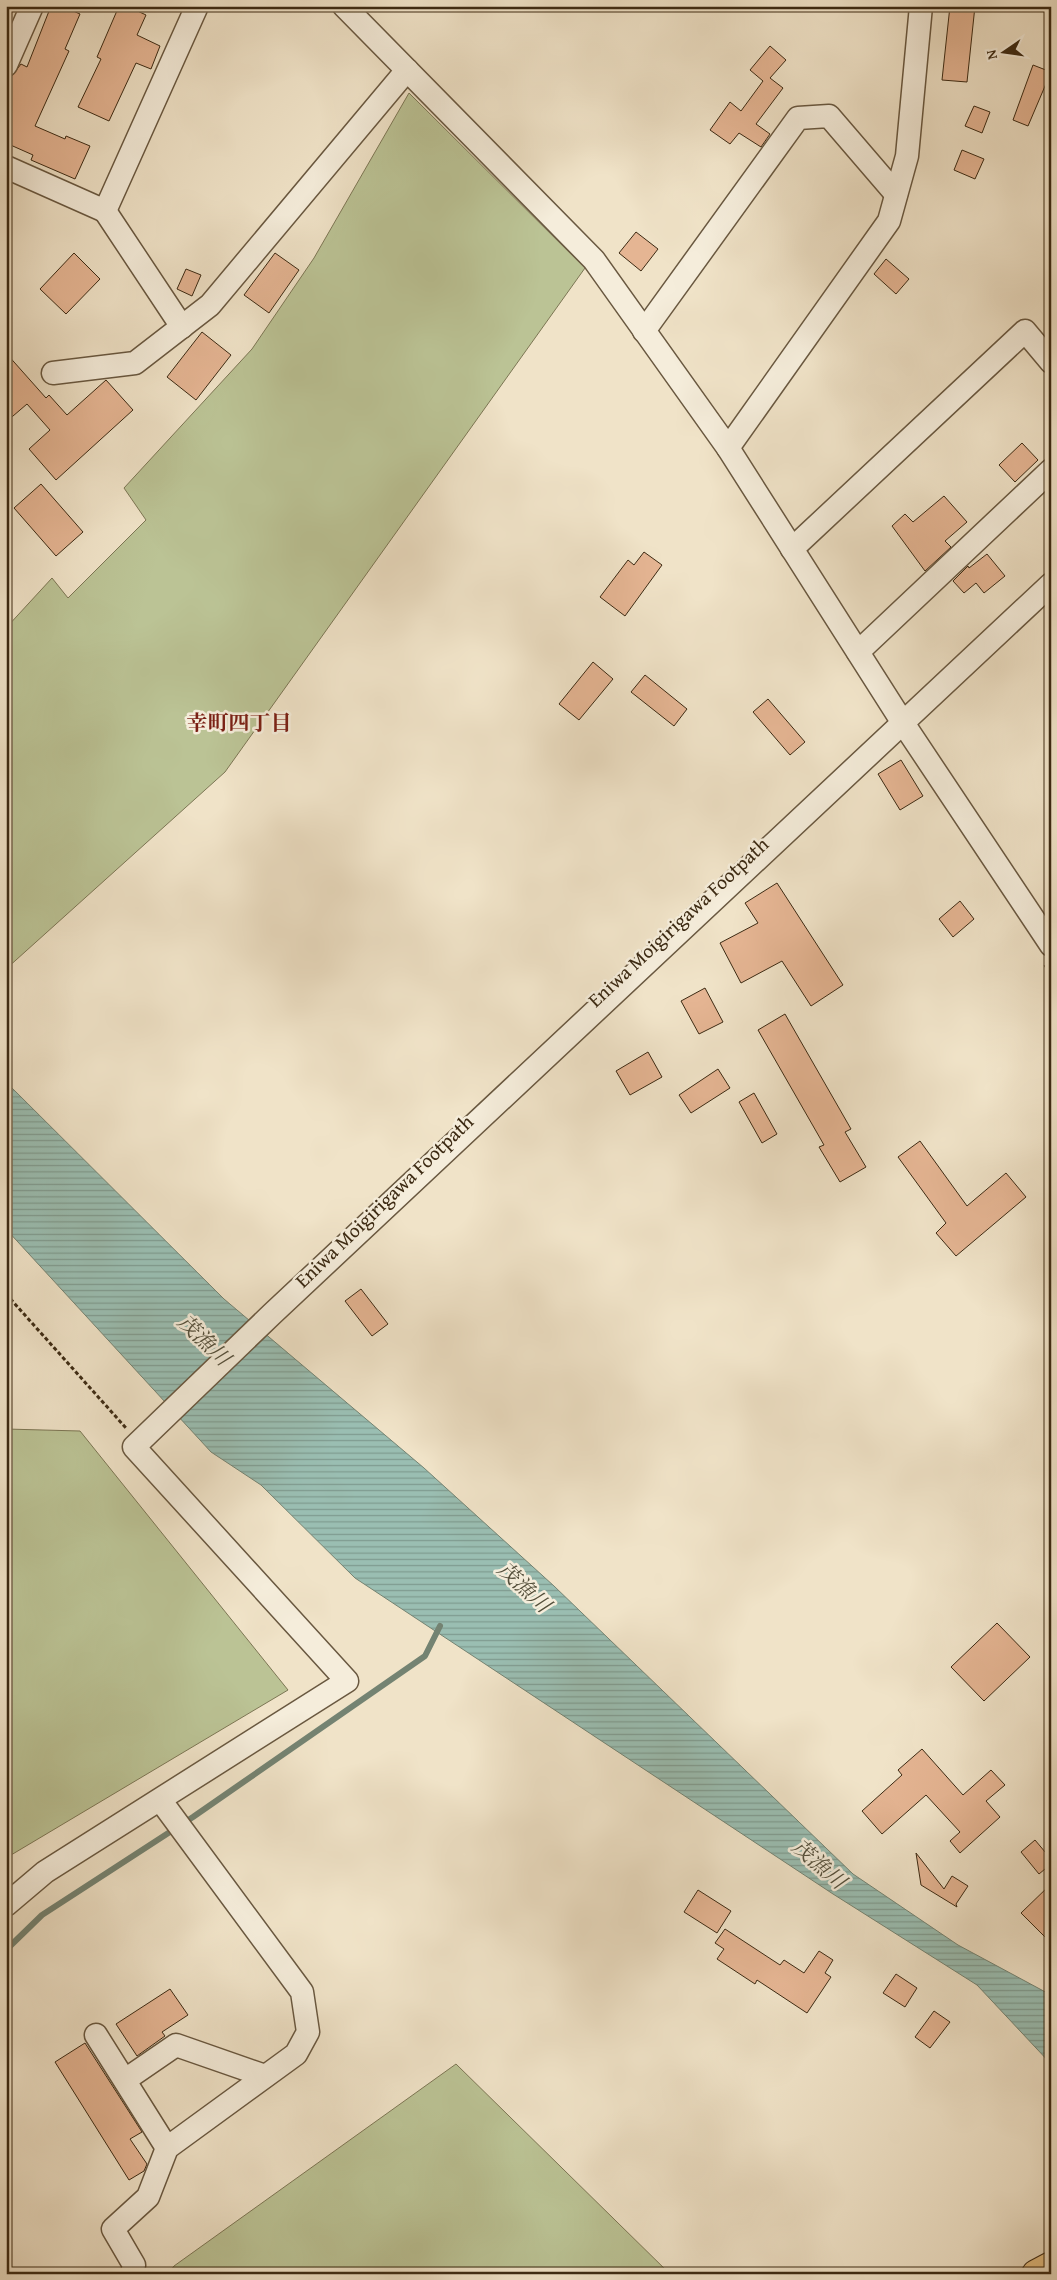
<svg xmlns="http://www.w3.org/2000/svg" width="1057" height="2280" viewBox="0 0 1057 2280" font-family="'Gentium Book Plus','Noto Serif JP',serif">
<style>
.grass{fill:#bbc395;stroke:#7c7654}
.water{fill:url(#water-rules);stroke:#748372}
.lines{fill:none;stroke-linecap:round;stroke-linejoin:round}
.stream{stroke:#748372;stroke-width:6}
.building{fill:#e5b593;stroke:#3c2a13}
.minor-casing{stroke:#695840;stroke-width:25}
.highway-casing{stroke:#3c2a13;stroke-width:30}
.path{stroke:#3c2a13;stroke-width:3;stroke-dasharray:4 2.5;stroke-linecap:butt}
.minor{stroke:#f5eddb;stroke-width:22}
.highway{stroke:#e8c284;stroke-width:28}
.labels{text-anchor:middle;stroke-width:5;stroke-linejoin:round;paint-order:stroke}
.street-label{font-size:20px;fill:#3c2a13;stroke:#f5eddb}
.neighbourhood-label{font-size:21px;font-weight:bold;fill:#7a1f14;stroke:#f5eddb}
.water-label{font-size:21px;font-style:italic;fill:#544f3b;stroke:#f5eddb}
</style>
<defs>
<pattern id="water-rules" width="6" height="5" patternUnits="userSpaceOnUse" patternTransform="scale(1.25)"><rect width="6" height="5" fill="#9abeb2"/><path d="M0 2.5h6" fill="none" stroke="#7f9b90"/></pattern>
</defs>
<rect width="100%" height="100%" fill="#f0e3c8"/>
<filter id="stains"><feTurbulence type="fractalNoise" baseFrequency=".004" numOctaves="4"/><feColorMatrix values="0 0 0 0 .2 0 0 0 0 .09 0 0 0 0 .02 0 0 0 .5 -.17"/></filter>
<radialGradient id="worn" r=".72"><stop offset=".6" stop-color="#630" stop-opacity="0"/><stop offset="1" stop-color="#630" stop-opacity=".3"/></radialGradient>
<g class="grass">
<path d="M409,93L585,268L225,772L6,969V628L52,578L68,598L146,520L124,488L252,349L314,258Z"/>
<path d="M6,1429L80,1431L288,1690L6,1858Z"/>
<path d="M456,2064L670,2274H168L174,2266Z"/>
</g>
<path class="water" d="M6,1082L224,1299L424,1468L554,1586L853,1874L958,1945L1051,1995V2064L977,1985L833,1894L355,1578L261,1485L211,1452L6,1229Z"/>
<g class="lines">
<path class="stream" d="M6,1950L42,1915L193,1817L425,1656L440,1626"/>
</g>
<g class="building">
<path d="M51,6H62L80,14L65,49L69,51L35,126L65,139L66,136L90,146L75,179L31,160L33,155L6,143V89L11,77L21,64L27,67Z"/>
<path d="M119,6H127L146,15L137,35L160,46L151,69L136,63L109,121L78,107L101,59L97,57Z"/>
<path d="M950,6H975L967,82L942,80Z"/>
<path d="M770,46L786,60L770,78L783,88L756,124L770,134L761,147L739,133L730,144L710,130L730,102L741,111L763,81L750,70Z"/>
<path d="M1033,65L1051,72L1028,126L1013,120Z"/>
<path d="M974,106L990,112L982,133L965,126Z"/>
<path d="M962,150L984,159L975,179L954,170Z"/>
<path d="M636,232L658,249L641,271L619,253Z"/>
<path d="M74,253L100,279L66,314L40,289Z"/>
<path d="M275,253L299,270L269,313L244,295Z"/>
<path d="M886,259L909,279L896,294L874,274Z"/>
<path d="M186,269L201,275L192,296L177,289Z"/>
<path d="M202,332L231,355L196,400L167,377Z"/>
<path d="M6,353L46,398L49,395L67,415L106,380L133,410L56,480L29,449L50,430L27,404L6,422Z"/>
<path d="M1022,443L1038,460L1015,482L999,465Z"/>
<path d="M41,484L83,532L56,556L14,508Z"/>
<path d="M944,496L967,522L945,541L951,547L925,571L892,526L905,514L913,522Z"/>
<path d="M644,552L662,565L625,616L600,597L628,560L634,565Z"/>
<path d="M987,554L1005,576L984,593L976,583L964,593L953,581L968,566L969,568Z"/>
<path d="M593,662L613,679L579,720L559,704Z"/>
<path d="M645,675L687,709L674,726L631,692Z"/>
<path d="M768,699L805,742L790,755L753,712Z"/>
<path d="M901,760L923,796L900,810L878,774Z"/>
<path d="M777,883L843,985L811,1006L782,961L741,983L720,943L758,923L745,903Z"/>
<path d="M960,901L974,919L953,937L939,919Z"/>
<path d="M705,988L723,1022L699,1034L681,1001Z"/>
<path d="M785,1014L851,1129L845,1132L866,1167L840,1182L819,1147L824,1145L758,1030Z"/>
<path d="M648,1052L662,1077L630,1095L616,1071Z"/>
<path d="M718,1069L730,1088L691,1113L679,1095Z"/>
<path d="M754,1093L777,1134L762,1143L739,1102Z"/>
<path d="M920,1141L967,1206L1006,1173L1026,1197L956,1256L936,1233L946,1223L898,1157Z"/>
<path d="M361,1289L388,1324L372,1336L345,1301Z"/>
<path d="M997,1623L1030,1657L984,1701L951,1667Z"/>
<path d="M922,1749L963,1795L991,1770L1005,1785L986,1801L1000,1817L960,1853L950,1841L960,1832L926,1795L882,1834L862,1811L902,1775L898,1770Z"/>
<path d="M1035,1840L1051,1859V1864L1039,1874L1021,1852Z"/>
<path d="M916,1853L944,1889L952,1876L968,1886L956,1904L957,1907L921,1885Z"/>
<path d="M1051,1884V1943L1021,1913Z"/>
<path d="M698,1890L731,1911L717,1933L684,1912Z"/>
<path d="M725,1929L780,1965L784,1960L804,1973L819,1951L833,1960L825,1973L831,1977L807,2013L757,1980L755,1984L717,1959L724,1949L715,1943Z"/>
<path d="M896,1974L917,1988L905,2007L883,1993Z"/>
<path d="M170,1989L188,2015L162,2032L165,2036L137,2056L116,2024Z"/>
<path d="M934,2011L950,2022L930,2048L915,2037Z"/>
<path d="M85,2043L142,2132L130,2139L147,2164L144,2171L129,2180L55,2062Z"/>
</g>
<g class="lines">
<g class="minor-casing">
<g id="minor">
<path d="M344,6L594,260L728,448L903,723L1051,945"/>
<path d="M6,65L32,6"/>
<path d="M6,167L105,211L197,6"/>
<path d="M105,211L182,327"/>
<path d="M644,331L798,118L829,116L896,194"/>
<path d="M53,373L135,363L210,305L407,70"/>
<path d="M728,448L889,221L907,156L921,6"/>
<path d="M792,549L1025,331L1051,362"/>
<path d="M858,652L1051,470"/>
<path d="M6,1905L45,1872L347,1681L134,1447L272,1314L1051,584"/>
<path d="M96,2035L167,2148"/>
<path d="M125,2080L176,2045L265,2076"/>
<path d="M132,2274L134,2265L113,2229L148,2197L167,2148L296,2054L308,2032L302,1992L161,1801"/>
</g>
</g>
<g class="highway-casing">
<path id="highway" d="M1036,2274L1051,2266"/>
</g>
<g class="path">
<path d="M1045,965L1051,974"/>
<path d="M6,1294L126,1428"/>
</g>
<use href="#minor" class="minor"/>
<use href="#highway" class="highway"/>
</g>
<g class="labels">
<g class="street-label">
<text transform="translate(678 922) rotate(-43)" y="7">Eniwa Moigirigawa Footpath</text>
<text transform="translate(384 1201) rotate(-44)" y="7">Eniwa Moigirigawa Footpath</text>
</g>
<g class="neighbourhood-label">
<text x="239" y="730">幸町四丁目</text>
</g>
<g class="water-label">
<text transform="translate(204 1340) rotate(44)" y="7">茂漁川</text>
<text transform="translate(524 1587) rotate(43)" y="7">茂漁川</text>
<text transform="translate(819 1864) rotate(41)" y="7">茂漁川</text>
</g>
</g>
<rect width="1057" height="2280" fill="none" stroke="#f0e3c8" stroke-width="25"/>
<rect x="8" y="8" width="1042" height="2265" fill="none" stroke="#3c2a13" stroke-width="2.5"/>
<rect x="12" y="12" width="1032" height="2255" fill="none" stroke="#3c2a13"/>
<g transform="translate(1004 52) rotate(257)" stroke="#f5eddb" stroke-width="4" paint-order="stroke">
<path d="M0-4L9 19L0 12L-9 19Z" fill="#3c2a13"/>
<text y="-8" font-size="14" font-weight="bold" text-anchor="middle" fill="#3c2a13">N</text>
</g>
<rect width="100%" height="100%" filter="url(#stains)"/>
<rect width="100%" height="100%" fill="url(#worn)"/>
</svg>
